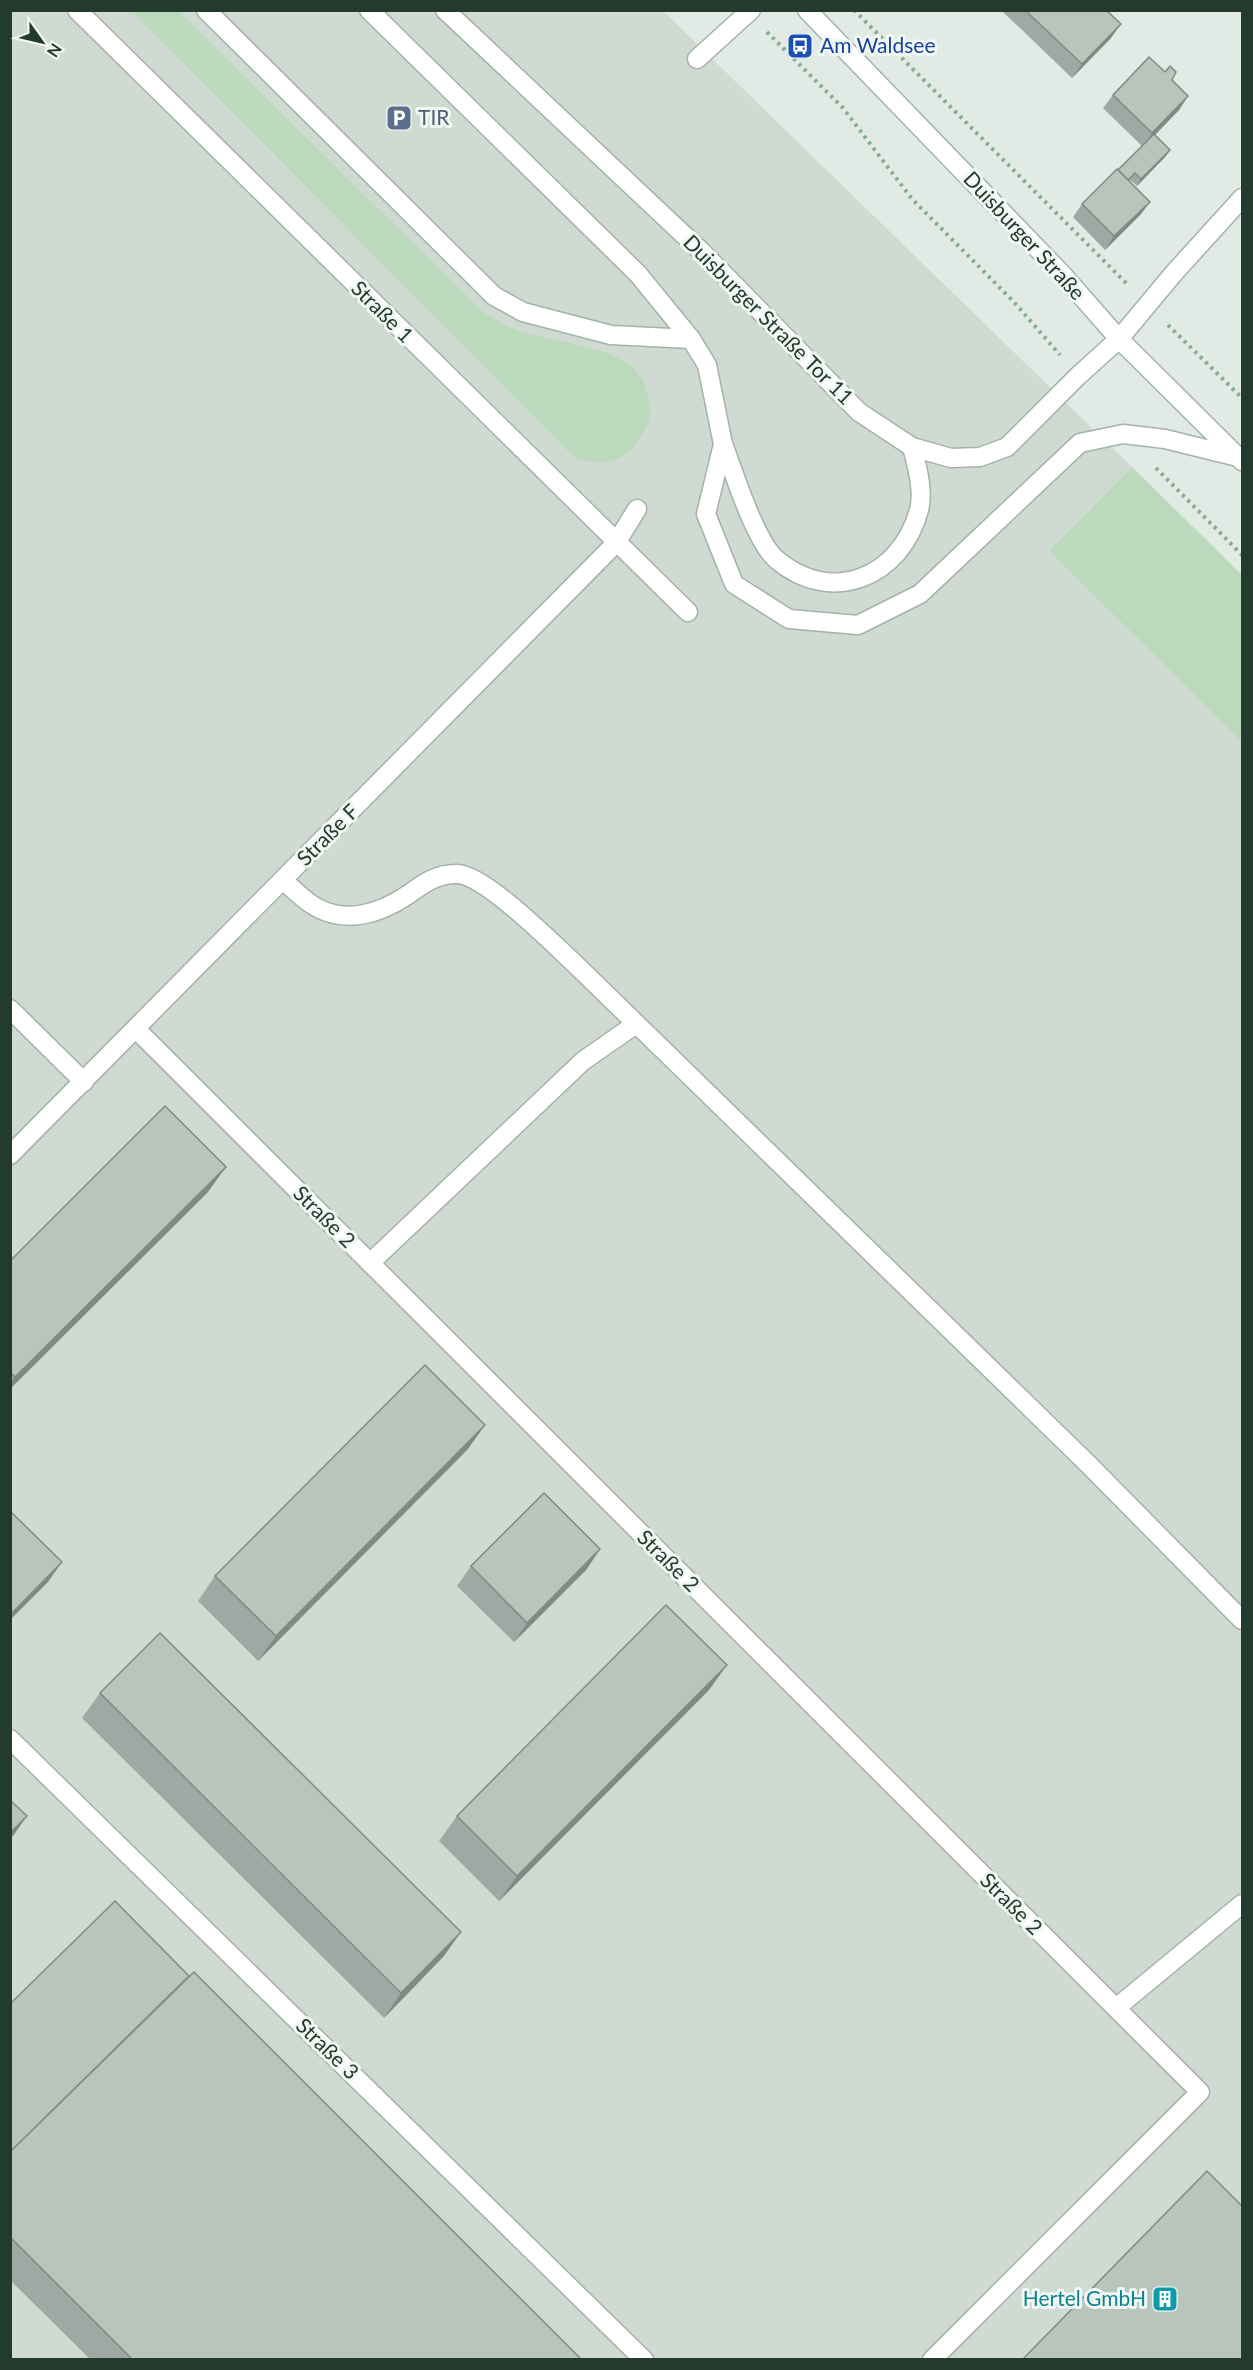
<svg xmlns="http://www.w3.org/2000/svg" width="1253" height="2370" viewBox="0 0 1253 2370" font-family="Lato,sans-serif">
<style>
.built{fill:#cfdad3}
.green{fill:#bbdabc}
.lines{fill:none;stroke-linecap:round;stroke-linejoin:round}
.lane-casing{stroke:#a4b2aa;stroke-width:21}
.secondary-casing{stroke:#a1b5a9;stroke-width:21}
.path{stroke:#84ac95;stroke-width:4;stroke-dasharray:3 4.5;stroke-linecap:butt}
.lane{stroke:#fff;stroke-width:18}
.secondary{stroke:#fff;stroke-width:18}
.wall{fill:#9da9a2}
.shaded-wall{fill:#808a84}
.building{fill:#b7c5bc;stroke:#808a84;stroke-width:1.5}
.labels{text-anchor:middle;stroke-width:6;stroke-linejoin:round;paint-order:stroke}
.transit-label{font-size:21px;fill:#164399;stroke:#f1f7f3;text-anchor:start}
.service-label{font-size:21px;fill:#4e5e75;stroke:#f1f7f3;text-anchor:start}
.street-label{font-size:21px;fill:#233a2e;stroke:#f1f7f3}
.culture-label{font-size:21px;fill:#0d838f;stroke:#f1f7f3;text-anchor:end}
</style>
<rect width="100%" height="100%" fill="#e1eae4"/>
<path class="built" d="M10,11H663L1132,467L1049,551L1242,742V2359H11Z"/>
<g class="green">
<path d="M132,11H178L478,308C492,318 506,327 522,332C550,340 606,348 627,363C642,373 648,389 650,406C651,425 641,441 627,453C611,466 593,463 575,458Z"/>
<path d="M1132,467L1242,575V742L1049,551Z"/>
</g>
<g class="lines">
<g class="lane-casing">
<g id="lane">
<path d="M77,10L688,612"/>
<path d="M206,10L494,296L523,312L611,335L691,339L707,365L723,444L706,514L734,584L789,619L858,625L920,594L1080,443L1123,434L1165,439L1238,457"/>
<path d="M369,10L638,274L691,339"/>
<path d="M445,10L702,252L859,412L912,447L951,458L980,457L1007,447L1078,376L1119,339L1174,273L1242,198"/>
<path d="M697,59L751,10"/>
<path d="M723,444C734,472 755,542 777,560C832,606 901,577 919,510C924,491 917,466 912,447"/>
<path d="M283,880C292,888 301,897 311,904C343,926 380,914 409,894C424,883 438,873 458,874C486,876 551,942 574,963L1088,1464L1242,1620"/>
<path d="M10,1009L84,1082"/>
<path d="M136,1029L1200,2092L932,2360"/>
<path d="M10,1155L616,543L637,509"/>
<path d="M370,1263L583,1061L636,1024"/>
<path d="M10,1739L644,2360"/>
<path d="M1116,2008L1242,1904"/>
</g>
</g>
<g class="secondary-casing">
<path id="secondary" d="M807,10L1062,274L1119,339L1242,461"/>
</g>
<g class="path">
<path d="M854,10L1129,286"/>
<path d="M767,32L843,108L912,199L1013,301L1060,355"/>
<path d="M1168,325L1242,398"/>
<path d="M1156,468L1242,555"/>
</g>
<use href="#lane" class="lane"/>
<use href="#secondary" class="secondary"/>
</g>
<g class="wall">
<path d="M1001,10H1106L1111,38L1072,78Z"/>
<path d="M1172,80L1188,96L1179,110L1155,135L1170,150L1165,157L1137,186L1130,180L1129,181L1150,202L1140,215L1105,250L1073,217L1082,204L1142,146L1103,108L1113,95Z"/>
<path d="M208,1192L10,1389V1261Z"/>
<path d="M485,1425L467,1450L258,1661L198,1601L215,1576Z"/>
<path d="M471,1566L587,1569L514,1642L457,1586Z"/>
<path d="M709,1690L499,1901L439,1841L457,1816Z"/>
<path d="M100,1693L461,1932L443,1957L384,2018L82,1718Z"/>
<path d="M189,1976L582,2360H91L10,2280V2004Z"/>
</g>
<g class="shaded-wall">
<path d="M1121,24L1111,38L1072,78L1082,64Z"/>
<path d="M1188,96L1179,110L1143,147L1152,133Z"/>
<path d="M1170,150L1165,157L1137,186L1141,179Z"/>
<path d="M1150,202L1140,215L1105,250L1114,236Z"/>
<path d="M226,1167L208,1192L10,1389V1383L15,1377Z"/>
<path d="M485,1425L467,1450L258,1661L276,1636Z"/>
<path d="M600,1549L587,1569L514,1642L527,1623Z"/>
<path d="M62,1562L48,1582L10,1620V1614Z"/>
<path d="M727,1665L709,1690L499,1901L517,1876Z"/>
<path d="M27,1816L13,1836L10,1838V1833Z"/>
<path d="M461,1932L443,1957L384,2018L401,1993Z"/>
</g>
<g class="building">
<path d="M1025,10H1106L1121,24L1082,64Z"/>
<path d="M1149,57L1165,72L1170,66L1176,72L1172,80L1188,96L1152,133L1113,95Z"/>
<path d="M1154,134L1170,150L1141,179L1135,173L1128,180L1118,170Z"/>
<path d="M1117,169L1150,202L1114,236L1082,204Z"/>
<path d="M165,1106L226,1167L15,1377L10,1372V1261Z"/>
<path d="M425,1365L485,1425L276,1636L215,1576Z"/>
<path d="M544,1493L600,1549L527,1623L471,1566Z"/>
<path d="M10,1511L62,1562L11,1614L10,1613Z"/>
<path d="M666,1605L727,1665L517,1876L457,1816Z"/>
<path d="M160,1633L461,1932L401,1993L100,1693Z"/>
<path d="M10,1800L27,1816L10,1833Z"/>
<path d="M115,1901L189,1976L10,2152V2004Z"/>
<path d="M194,1972L582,2360H133L10,2237V2152Z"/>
<path d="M1207,2171L1242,2206V2360H1022Z"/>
</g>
<defs>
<g id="bus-square" transform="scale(1.35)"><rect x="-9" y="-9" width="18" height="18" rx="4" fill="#1a4fb4" stroke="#f1f7f3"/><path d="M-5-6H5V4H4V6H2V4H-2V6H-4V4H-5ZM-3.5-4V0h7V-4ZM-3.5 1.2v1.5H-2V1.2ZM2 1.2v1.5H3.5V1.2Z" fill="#fff"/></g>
<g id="parking-square" transform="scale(1.35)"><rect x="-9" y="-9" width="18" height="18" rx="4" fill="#5c6f8a" stroke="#f1f7f3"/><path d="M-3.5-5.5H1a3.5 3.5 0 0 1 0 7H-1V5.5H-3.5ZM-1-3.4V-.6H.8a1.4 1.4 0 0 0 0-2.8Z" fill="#fff"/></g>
<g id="building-square" transform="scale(1.35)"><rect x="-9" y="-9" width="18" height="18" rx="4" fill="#0f9aa8" stroke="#f1f7f3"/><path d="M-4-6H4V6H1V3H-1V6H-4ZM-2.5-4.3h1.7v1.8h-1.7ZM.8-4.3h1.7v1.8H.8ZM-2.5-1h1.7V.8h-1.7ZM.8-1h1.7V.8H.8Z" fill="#fff"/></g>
</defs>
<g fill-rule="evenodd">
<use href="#bus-square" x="800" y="46"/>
<use href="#parking-square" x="399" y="118"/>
<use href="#building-square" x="1165" y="2299"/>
</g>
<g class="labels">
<g class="transit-label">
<text x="820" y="53">Am Waldsee</text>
</g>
<g class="service-label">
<text x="418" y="125">TIR</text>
</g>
<g class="street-label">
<text transform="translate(1024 236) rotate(47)" y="7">Duisburger Straße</text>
<text transform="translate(382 312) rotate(45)" y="7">Straße 1</text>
<text transform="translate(768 320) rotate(45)" y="7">Duisburger Straße Tor 11</text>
<text transform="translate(328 835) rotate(-45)" y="7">Straße F</text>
<text transform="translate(324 1217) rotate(45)" y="7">Straße 2</text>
<text transform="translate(668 1561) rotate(45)" y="7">Straße 2</text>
<text transform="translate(1011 1904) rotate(45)" y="7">Straße 2</text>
<text transform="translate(327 2049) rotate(44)" y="7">Straße 3</text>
</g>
<g class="culture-label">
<text x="1146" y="2306">Hertel GmbH</text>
</g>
</g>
<rect width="1253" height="2370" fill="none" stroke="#233a2e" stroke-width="24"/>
<g transform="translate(42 42) rotate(124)" stroke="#f1f7f3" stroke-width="4.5" paint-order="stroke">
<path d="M0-4.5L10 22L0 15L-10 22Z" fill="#233a2e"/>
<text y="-9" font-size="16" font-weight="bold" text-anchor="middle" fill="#233a2e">N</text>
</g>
</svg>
